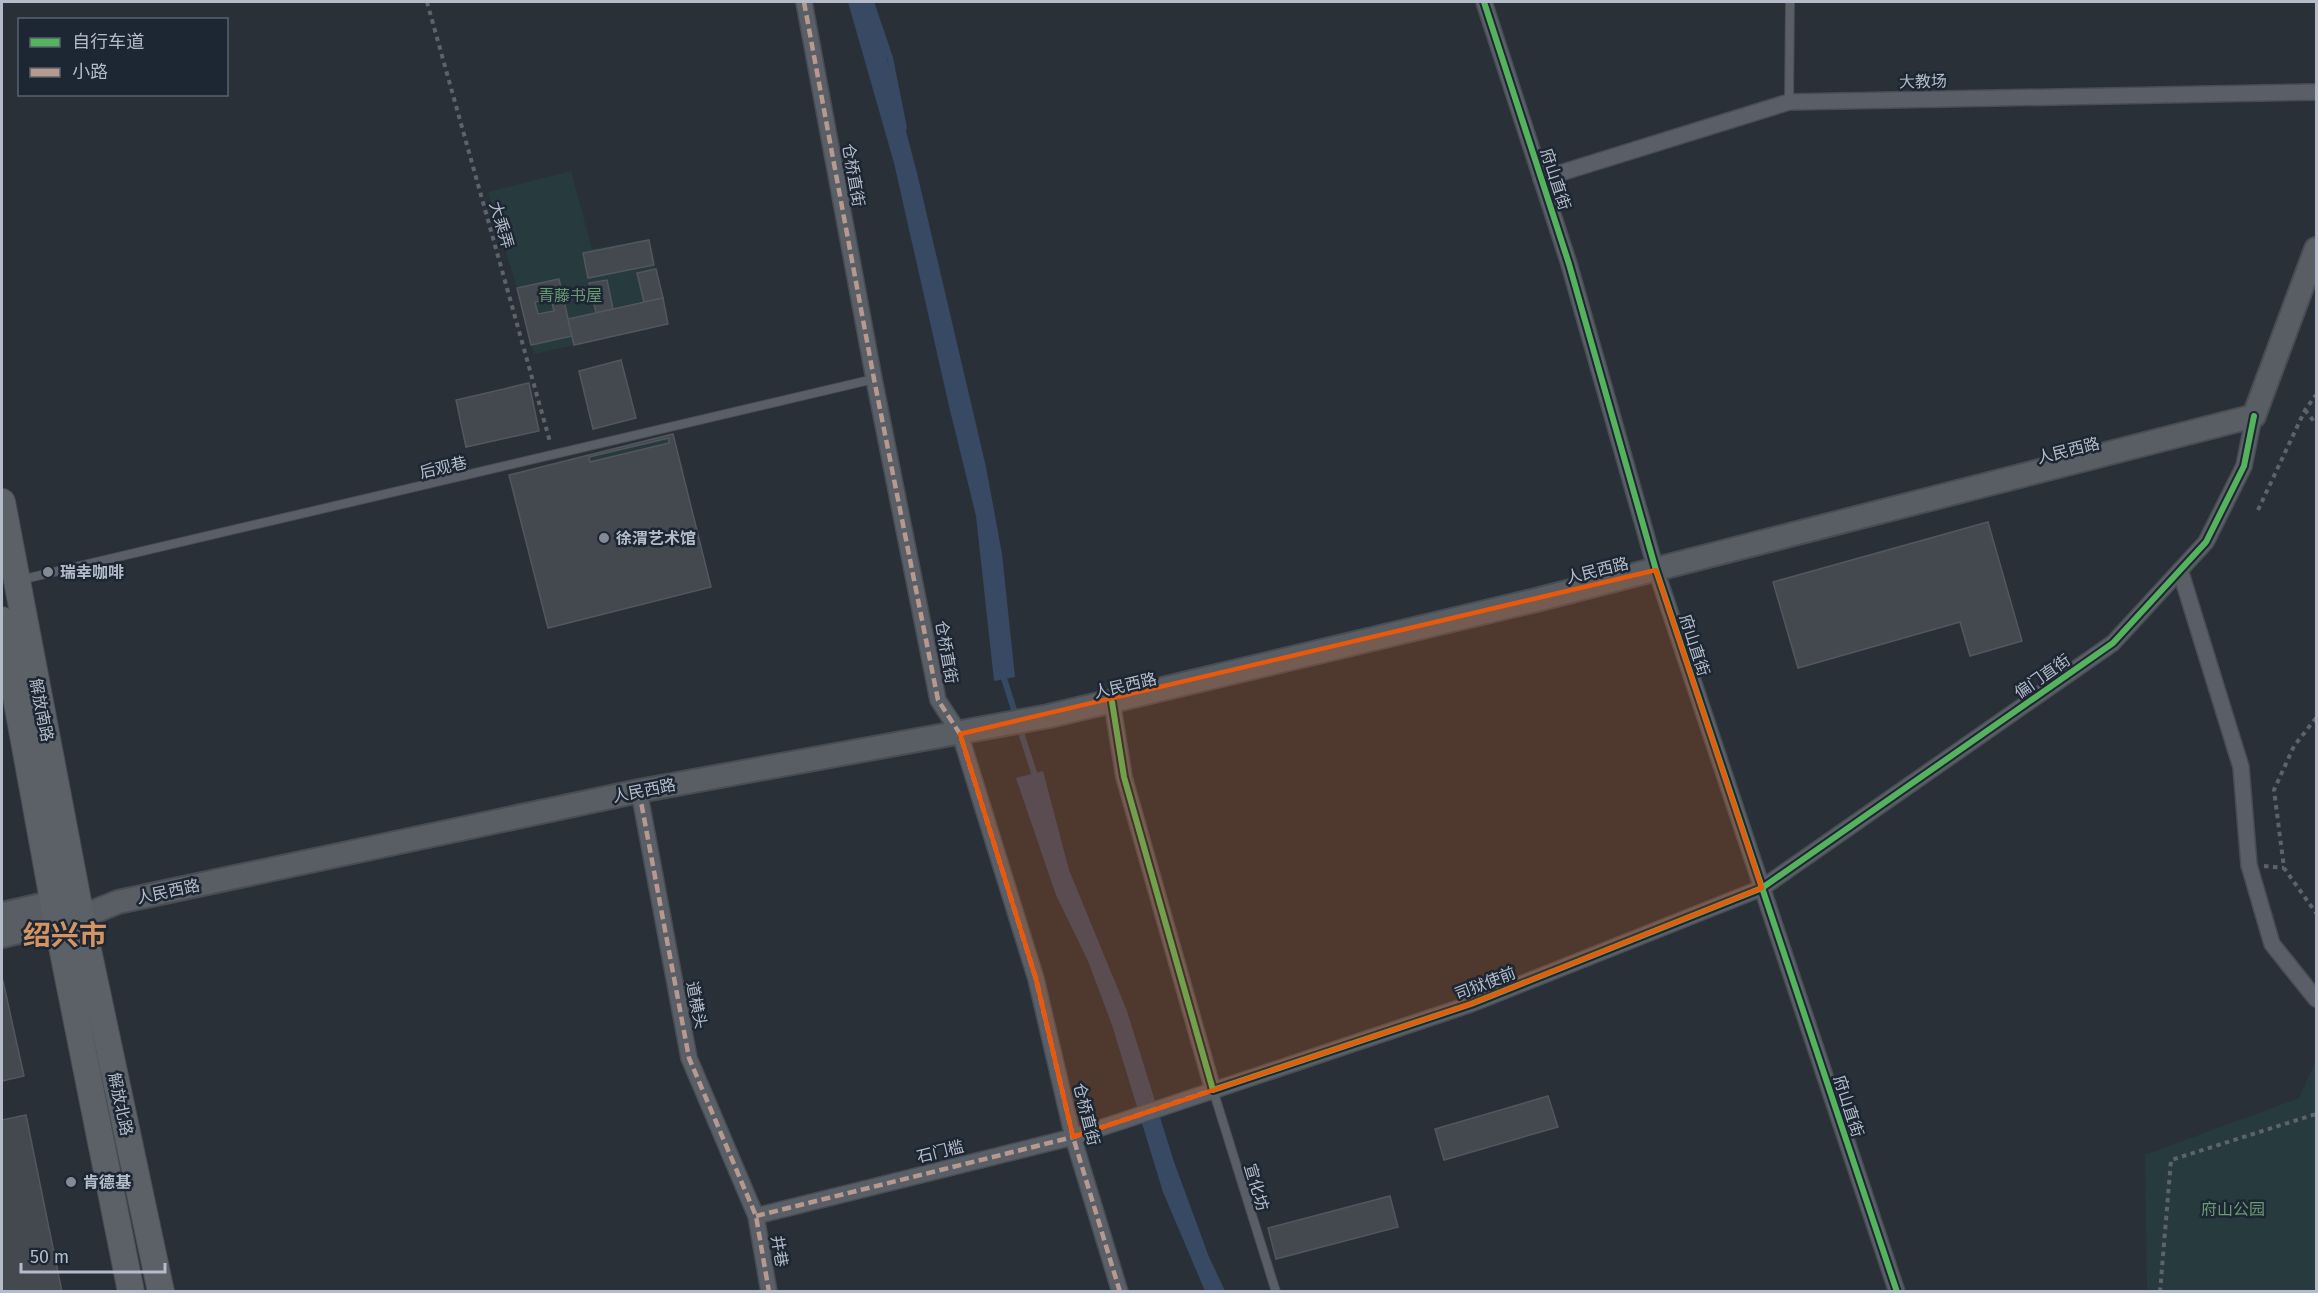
<svg xmlns="http://www.w3.org/2000/svg" width="2318" height="1293" viewBox="0 0 2318 1293" font-family="'Fira Sans','Noto Sans SC',sans-serif">
<style>
.green{fill:#273a3e}
.water{fill:#384963}
.lines{fill:none;stroke-linecap:round;stroke-linejoin:round}
.stream{stroke:#384963;stroke-width:6}
.building{fill:#444950;stroke:#52575f;stroke-width:1.5;fill-rule:evenodd}
.lane-casing{stroke:#484c53;stroke-width:10}
.street-casing{stroke:#484c53;stroke-width:18}
.secondary-casing{stroke:#484c53;stroke-width:26}
.primary-casing{stroke:#484c55;stroke-width:28}
.path{stroke:#5d636a;stroke-width:4;stroke-dasharray:4.5 4.5;stroke-linecap:butt}
.lane{stroke:#5a5e66;stroke-width:8}
.street{stroke:#5a5e66;stroke-width:15}
.secondary{stroke:#595d64;stroke-width:22}
.primary{stroke:#5c6168;stroke-width:26}
.quiet{stroke:#b69a8f;stroke-width:4.5;stroke-dasharray:9 4.5;stroke-linecap:butt}
.cycleway-casing{stroke:#1d2633;stroke-width:10}
.cycleway{stroke:#56b35d;stroke-width:6}
.marked{fill:#e8590c;fill-opacity:0.2;stroke:#e8590c;stroke-width:4.5;stroke-linejoin:round}
.poi-dot{fill:#848b96;stroke:#1d2633;stroke-width:2}
.labels{text-anchor:middle;stroke-width:5;stroke-linejoin:round;paint-order:stroke}
.street-label{font-size:16px;fill:#b4bcc9;stroke:#1d2633}
.park-label{font-size:16px;fill:#6b9a76;stroke:#1d2633}
.poi-label{font-size:16px;font-weight:bold;fill:#b4bcc9;stroke:#1d2633;text-anchor:start}
.town-label{font-size:28px;font-weight:bold;fill:#d59563;stroke:#1d2633}
</style>
<rect width="100%" height="100%" fill="#2a3038"/>
<g class="green">
<path d="M571,171L592,249L649,239L668,324L534,354L517,288L488,192Z"/>
<path d="M669,438V443L590,462L589,457Z"/>
<path d="M2316,1060V1291H2147L2145,1155L2299,1098Z"/>
</g>
<g class="water">
<path d="M848,2H872L917,173L986,467L1002,554L1015,677L994,681L976,516L949,406L894,163Z"/>
<path d="M1043,771L1069,870L1127,1011L1174,1162L1209,1257L1225,1291H1205L1163,1192L1112,1025L1088,961L1056,895L1016,778Z"/>
</g>
<g class="lines">
<g class="stream">
<path d="M871,2L890,58L904,128"/>
<path d="M1002,672L1016,716"/>
<path d="M1019,726L1036,779"/>
</g>
</g>
<g class="building">
<path d="M649,240L654,265L588,278L583,253Z"/>
<path d="M656,269L663,298L644,302L637,273Z"/>
<path d="M559,279L572,336L531,345L517,288ZM551,299L554,311L538,314L535,302Z"/>
<path d="M607,280L613,309L596,313L589,283Z"/>
<path d="M663,298L668,324L574,345L568,319Z"/>
<path d="M621,360L636,418L593,429L579,371Z"/>
<path d="M529,383L539,431L466,447L456,400Z"/>
<path d="M673,434L711,587L548,628L509,475ZM669,438V443L590,462L589,457Z"/>
<path d="M1988,522L2022,641L1970,656L1960,622L1798,668L1773,582Z"/>
<path d="M3,981L24,1076L2,1081V982Z"/>
<path d="M1548,1096L1558,1127L1444,1160L1435,1129Z"/>
<path d="M26,1115L62,1292H2V1120Z"/>
<path d="M1390,1196L1398,1227L1276,1259L1268,1228Z"/>
</g>
<g class="lines">
<g class="lane-casing">
<g id="lane">
<path d="M1789,102L1790,2"/>
<path d="M20,580L874,379"/>
<path d="M1213,1090L1276,1292"/>
</g>
</g>
<g class="street-casing">
<g id="street">
<path d="M804,2L874,379L938,700L960,734L1036,979L1073,1137L1120,1292"/>
<path d="M1484,2L1569,264L1656,570L1897,1292"/>
<path d="M1541,179L1789,102L2316,92"/>
<path d="M2180,570L2241,767L2249,865L2272,944L2316,999"/>
<path d="M1112,702L1124,777L1213,1090"/>
<path d="M639,791L689,1058L756,1216L769,1292"/>
<path d="M756,1216L1073,1137L1131,1118L1471,1004L1762,888L2113,643L2206,542L2244,466L2254,416"/>
</g>
</g>
<g class="secondary-casing">
<g id="secondary">
<path d="M2,914L72,898"/>
<path d="M2,936L81,917L118,902L639,791L1049,716L1536,600L2254,416L2316,249"/>
</g>
</g>
<g class="primary-casing">
<g id="primary">
<path d="M2,502L81,917L161,1292"/>
<path d="M2,620L57,922L131,1292"/>
</g>
</g>
<g class="path">
<path d="M427,2L550,442"/>
<path d="M2305,410L2316,424"/>
<path d="M2258,510L2305,410L2316,395"/>
<path d="M2316,718L2294,746L2274,790L2284,868L2316,913"/>
<path d="M2264,866L2284,868"/>
<path d="M2160,1292L2171,1160L2316,1114"/>
</g>
<use href="#lane" class="lane"/>
<use href="#street" class="street"/>
<use href="#secondary" class="secondary"/>
<use href="#primary" class="primary"/>
<g class="quiet">
<path d="M804,2L874,379L938,700L960,734L1036,979L1073,1137L1120,1292"/>
<path d="M639,791L689,1058L756,1216L769,1292"/>
<path d="M756,1216L1073,1137L1213,1090"/>
</g>
<g class="cycleway-casing">
<g id="cycleway">
<path d="M1484,2L1569,264L1656,570L1897,1292"/>
<path d="M1112,702L1124,777L1213,1090L1471,1004L1762,888L2113,643L2206,542L2244,466L2254,416"/>
</g>
</g>
<use href="#cycleway" class="cycleway"/>
</g>
<path class="marked" d="M1656,570L1762,888L1471,1004L1073,1137L1036,979L960,734Z"/>
<g class="poi-dot">
<circle cx="604" cy="538" r="6"/>
<circle cx="48" cy="572" r="6"/>
<circle cx="71" cy="1182" r="6"/>
</g>
<g class="labels">
<g class="street-label">
<text transform="translate(1923 81) rotate(-1)" y="6">大教场</text>
<text transform="translate(854 175) rotate(80)" y="6">仓桥直街</text>
<text transform="translate(1556 179) rotate(72)" y="6">府山直街</text>
<text transform="translate(502 225) rotate(74)" y="6">大乘弄</text>
<text transform="translate(2068 450) rotate(-14)" y="6">人民西路</text>
<text transform="translate(443 467) rotate(-13)" y="6">后观巷</text>
<text transform="translate(1597 570) rotate(-14)" y="6">人民西路</text>
<text transform="translate(1695 645) rotate(72)" y="6">府山直街</text>
<text transform="translate(947 652) rotate(80)" y="6">仓桥直街</text>
<text transform="translate(2042 676) rotate(-35)" y="6">偏门直街</text>
<text transform="translate(1125 685) rotate(-13)" y="6">人民西路</text>
<text transform="translate(42 710) rotate(79)" y="6">解放南路</text>
<text transform="translate(644 790) rotate(-11)" y="6">人民西路</text>
<text transform="translate(168 891) rotate(-12)" y="6">人民西路</text>
<text transform="translate(1485 983) rotate(-21)" y="6">司狱使前</text>
<text transform="translate(697 1005) rotate(79)" y="6">道横头</text>
<text transform="translate(121 1104) rotate(78)" y="6">解放北路</text>
<text transform="translate(1849 1106) rotate(72)" y="6">府山直街</text>
<text transform="translate(1087 1114) rotate(76)" y="6">仓桥直街</text>
<text transform="translate(940 1151) rotate(-14)" y="6">石门槛</text>
<text transform="translate(1257 1187) rotate(73)" y="6">宣化坊</text>
<text transform="translate(780 1251) rotate(80)" y="6">井巷</text>
</g>
<g class="park-label">
<text x="570" y="301">青藤书屋</text>
<text x="2233" y="1215">府山公园</text>
</g>
<g class="poi-label">
<text x="616" y="544">徐渭艺术馆</text>
<text x="60" y="578">瑞幸咖啡</text>
<text x="83" y="1188">肯德基</text>
</g>
<g class="town-label">
<text x="65" y="945">绍兴市</text>
</g>
</g>
<rect width="2318" height="1293" fill="none" stroke="#b4bcc9" stroke-width="6"/>
<rect x="18" y="18" width="210" height="78" fill="#1d2633" stroke="#59626f" stroke-width="1.5"/>
<rect x="30" y="38" width="30" height="9" fill="#56b35d" stroke="#59626f" stroke-width="1.5"/>
<text x="72" y="48" font-size="18" fill="#b4bcc9">自行车道</text>
<rect x="30" y="68" width="30" height="9" fill="#b69a8f" stroke="#59626f" stroke-width="1.5"/>
<text x="72" y="78" font-size="18" fill="#b4bcc9">小路</text>
<path d="M21 1263v9h144v-9" fill="none" stroke="#b4bcc9" stroke-width="3"/>
<text x="30" y="1263" font-size="18" fill="#b4bcc9" stroke="#1d2633" stroke-width="4.5" paint-order="stroke">50 m</text>
</svg>
